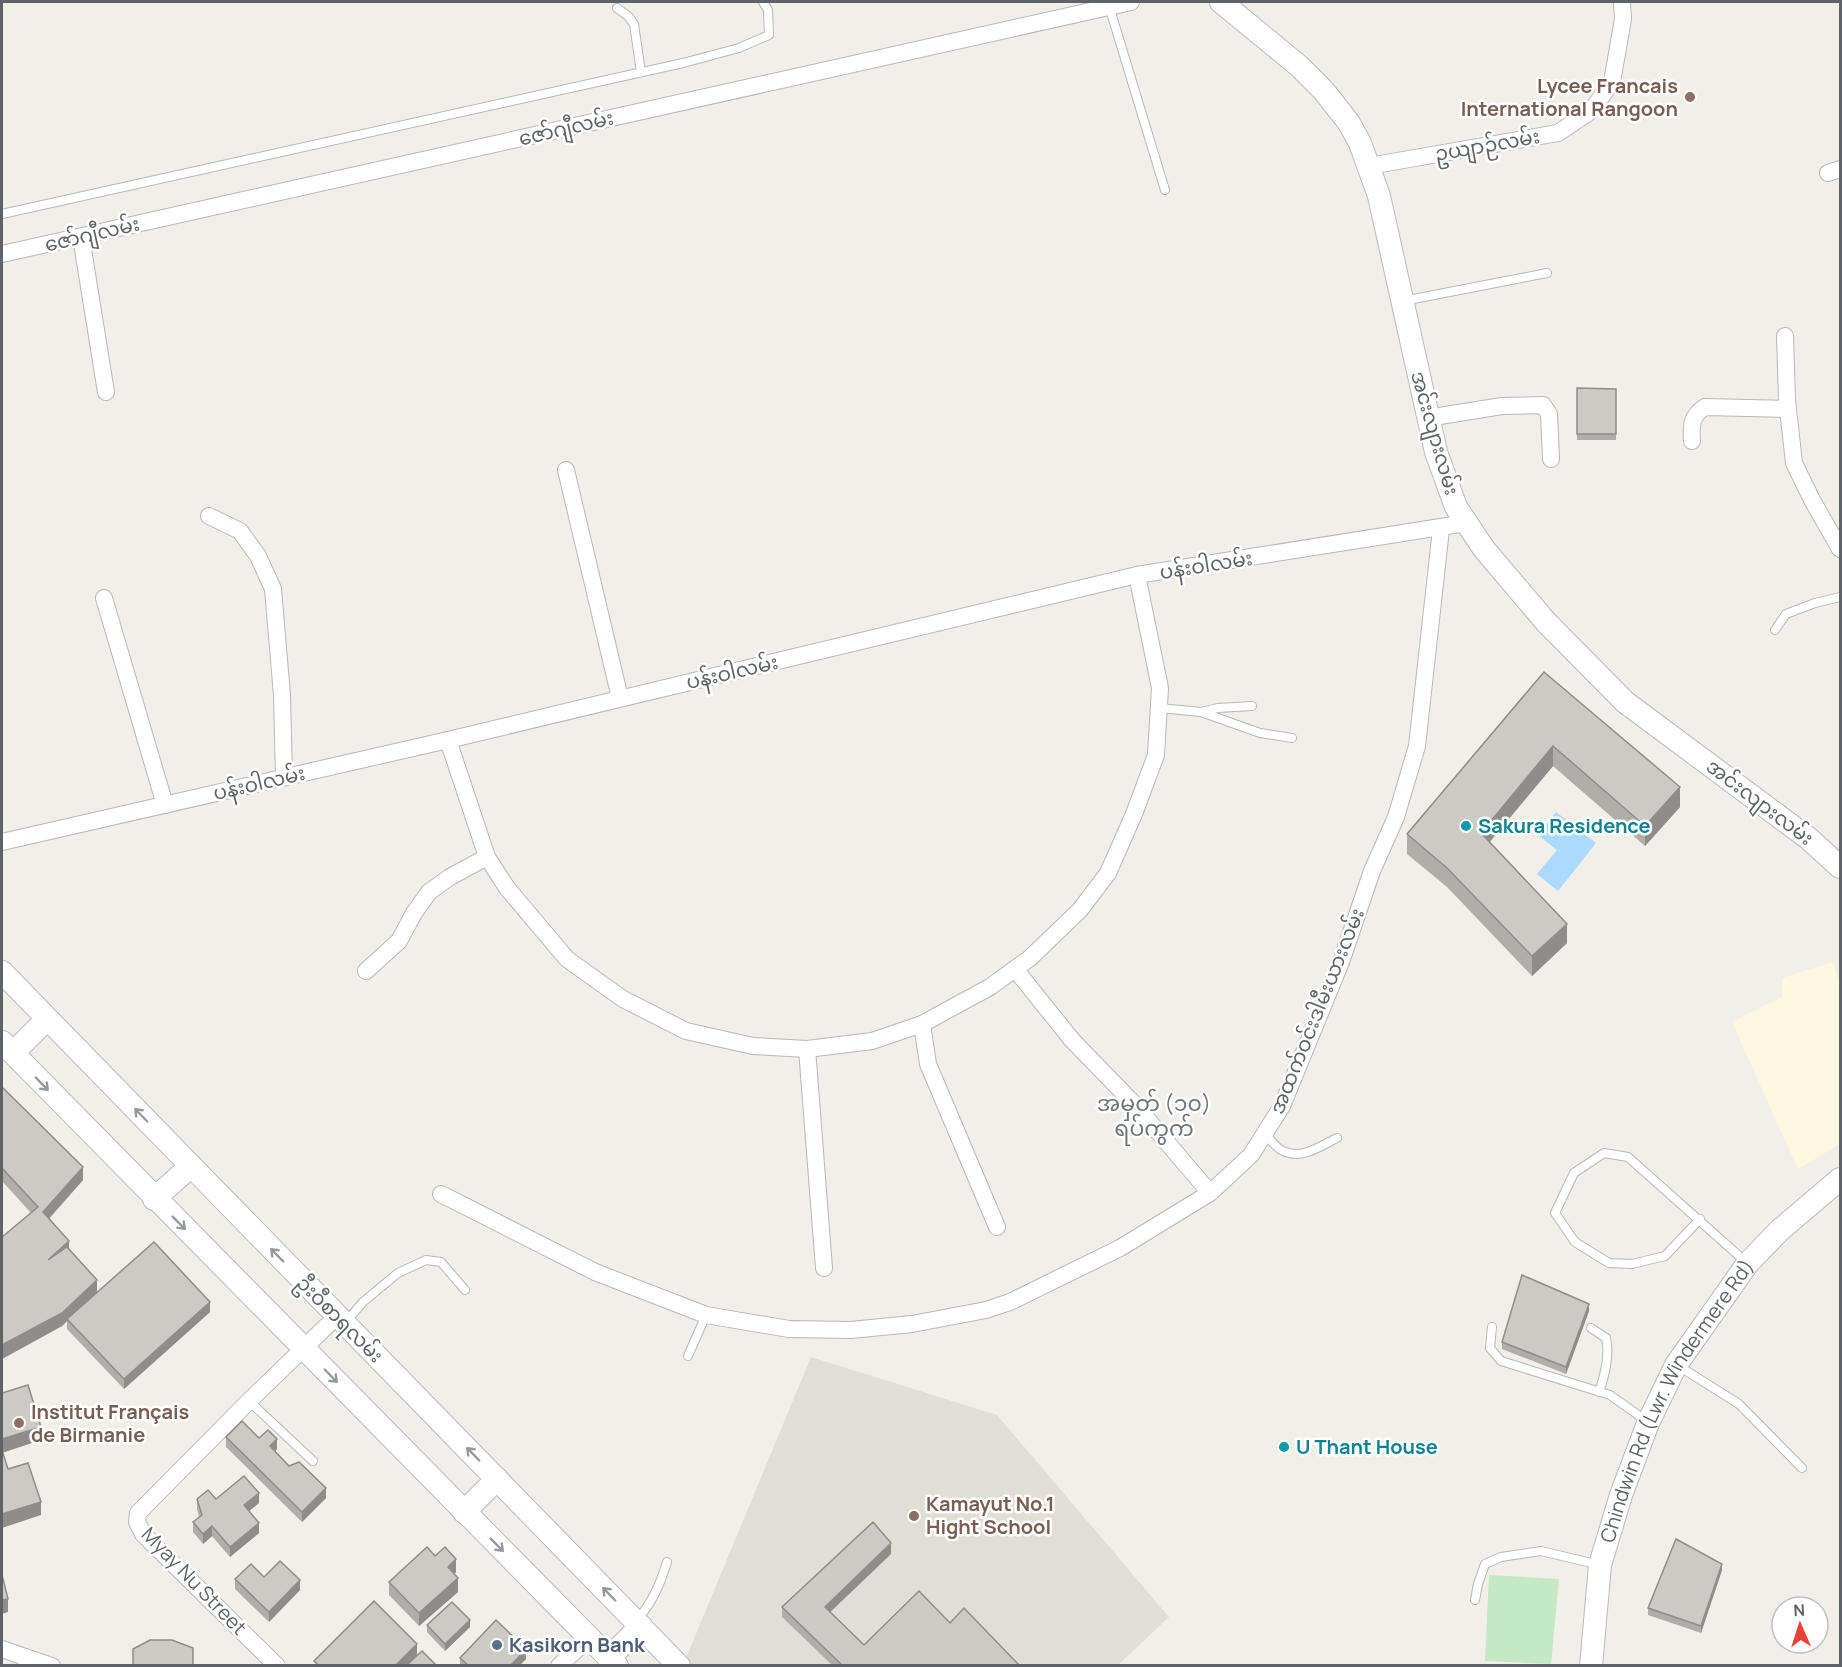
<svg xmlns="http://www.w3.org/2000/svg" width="1842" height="1667" viewBox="0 0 1842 1667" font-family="Manrope,'Noto Sans Myanmar',sans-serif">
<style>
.commercial{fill:#fef7e0}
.education{fill:#e1ded6}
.green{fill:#c5e8c5}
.water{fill:#aadaff}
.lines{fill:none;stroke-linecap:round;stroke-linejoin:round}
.lane-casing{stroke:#b5b8bc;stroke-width:10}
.street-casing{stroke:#b5b8bc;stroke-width:18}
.secondary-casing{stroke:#b6babf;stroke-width:24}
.lane{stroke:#fff;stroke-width:8}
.street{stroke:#fff;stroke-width:16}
.secondary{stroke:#fff;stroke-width:22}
.wall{fill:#afaea9}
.shaded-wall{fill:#8f8d8a}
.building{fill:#cccac5;stroke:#8f8d8a;stroke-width:1.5}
.oneway{stroke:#979a9d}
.education-dot{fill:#8d6e63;stroke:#fff;stroke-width:2}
.culture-dot{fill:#0f9aa8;stroke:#fff;stroke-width:2}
.service-dot{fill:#5c6f8a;stroke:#fff;stroke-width:2}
.labels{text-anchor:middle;stroke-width:5;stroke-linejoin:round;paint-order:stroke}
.education-label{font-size:20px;font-weight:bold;fill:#785e54;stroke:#fff;text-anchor:start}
.street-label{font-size:20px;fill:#5f6368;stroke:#fff}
.culture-label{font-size:20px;font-weight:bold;fill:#0d838f;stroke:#fff;text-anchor:start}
.service-label{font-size:20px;font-weight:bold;fill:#4e5e75;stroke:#fff;text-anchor:start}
.quarter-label{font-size:22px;fill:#70757a;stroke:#fff}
</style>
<rect width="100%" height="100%" fill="#f1efe8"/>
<path class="commercial" d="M1833,962L1840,987V1144L1798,1169L1732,1022L1782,997V978Z"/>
<path class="education" d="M811,1357L997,1415L1169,1617L1118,1665L693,1666L686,1658Z"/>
<path class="green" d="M1489,1575L1559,1579L1551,1664L1485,1661Z"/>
<path class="water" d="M1556,812L1596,843L1558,891L1537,874L1557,850L1538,835Z"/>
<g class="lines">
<g class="lane-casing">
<g id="lane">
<path d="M1109,6L1165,190"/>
<path d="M617,8L628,16L634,24L641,72"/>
<path d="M2,214L683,63L739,48L769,35L768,10L763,2"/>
<path d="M1403,301L1547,273"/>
<path d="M1775,630L1786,614L1815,603L1840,597"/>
<path d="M1160,708L1201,712L1260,733L1292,738"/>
<path d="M1201,712L1218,708L1252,706"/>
<path d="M1265,1134C1270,1139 1276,1148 1283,1151C1302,1160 1320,1146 1337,1138"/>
<path d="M1700,1219L1665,1256L1632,1264L1609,1263L1575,1242L1555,1213L1574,1173L1604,1153L1628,1157L1747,1263"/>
<path d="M345,1323L363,1302L398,1273L426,1260L441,1262L465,1290"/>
<path d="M1492,1327L1490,1348L1501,1361L1610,1395L1648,1422"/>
<path d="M1591,1328L1606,1338C1610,1356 1605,1375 1599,1392"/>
<path d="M688,1356L706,1315"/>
<path d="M1677,1365L1739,1404L1802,1468"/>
<path d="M249,1401L313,1461"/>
<path d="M1475,1600L1478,1584L1485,1564L1501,1557L1541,1551L1600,1565"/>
<path d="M636,1621C652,1603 660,1585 667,1562"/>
</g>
</g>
<g class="street-casing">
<g id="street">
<path d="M1369,166L1558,133L1591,111L1612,82L1623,19L1622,2"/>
<path d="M1828,173L1840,169"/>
<path d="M81,237L106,392"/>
<path d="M2,254L1131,2"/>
<path d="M1785,336L1787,400L1794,463L1812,500L1840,549"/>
<path d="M1427,418L1502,406L1543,405L1549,414L1551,459"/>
<path d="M1692,441C1691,425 1691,416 1705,407L1788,409"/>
<path d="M566,470L620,698"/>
<path d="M209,516L240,531L258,556L273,589L282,695L284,777"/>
<path d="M104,598L165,805"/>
<path d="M448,740L487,857L507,888L567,959L623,999L686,1031L753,1046L807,1049L872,1041L922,1024L990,987L1030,958L1080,910L1108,873L1134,814L1156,755L1160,688L1137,575"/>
<path d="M2,842L448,740L1137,575L1466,523"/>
<path d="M1015,969L1072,1040L1136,1106L1210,1193"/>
<path d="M366,971L399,941L414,913L429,892L450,877L487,857"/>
<path d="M922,1024L928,1064L997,1227"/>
<path d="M807,1049L824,1268"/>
<path d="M441,1194L595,1272L706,1315L789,1329L851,1330L912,1324L986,1310L1010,1302L1120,1248L1210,1193L1251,1155L1282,1106L1341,962L1372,871L1396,817L1417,746L1441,529"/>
<path d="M2,1649L25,1657L27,1666"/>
<path d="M25,1657L52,1666"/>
<path d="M277,1666L143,1534L137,1522L138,1513L249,1401L337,1316"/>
<path d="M559,1666L589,1638"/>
</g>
</g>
<g class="secondary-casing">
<g id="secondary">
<path d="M1221,2L1299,66L1324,91L1349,123L1360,143L1379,196L1436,452L1456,507L1484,549L1546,622L1625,702L1808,838L1840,867"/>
<path d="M2,972L679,1666"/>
<path d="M2,1042L617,1666"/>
<path d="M13,1053L47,1019"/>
<path d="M154,1199L191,1166"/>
<path d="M464,1512L497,1479"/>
<path d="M609,1658L641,1626"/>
<path id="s1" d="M1591,1666L1600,1565L1621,1495L1648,1423L1676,1365L1748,1263L1780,1230L1840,1179"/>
</g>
</g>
<use href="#lane" class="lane"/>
<use href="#street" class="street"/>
<use href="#secondary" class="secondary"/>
</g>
<g class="wall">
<path d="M1577,388L1616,389V440H1577Z"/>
<path d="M1544,672L1680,807L1645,846L1553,766L1490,842L1567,943L1532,976L1447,887L1407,854V834Z"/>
<path d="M2,1087L83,1180L49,1219L97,1293L210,1312L124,1389L67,1329V1321L62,1326L2,1359V1237L31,1213L2,1181Z"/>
<path d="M1589,1311L1566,1374L1502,1349V1342Z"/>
<path d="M226,1437L259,1438L277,1449L275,1451L289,1466L326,1498L302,1522L226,1447Z"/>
<path d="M197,1499H216L259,1503L249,1511L259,1533L230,1557L212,1536L203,1544L193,1532V1522L199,1517L197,1509Z"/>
<path d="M891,1554L830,1612L864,1645L950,1623L1019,1665H832L782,1617V1607Z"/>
<path d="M435,1556L456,1572L454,1574L458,1592L419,1626L389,1595V1582Z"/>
<path d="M1722,1570L1701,1633L1648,1615V1608Z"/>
<path d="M264,1577L300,1590L269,1622L235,1589V1579Z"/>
<path d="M427,1625L470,1627L445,1651L427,1632Z"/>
<path d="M460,1658L526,1659L520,1665H460Z"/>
</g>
<g class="shaded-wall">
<path d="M1553,746V766L1481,852V833Z"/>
<path d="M1680,787V807L1645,846V826Z"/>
<path d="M1567,924V943L1532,976V956Z"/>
<path d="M83,1167V1180L43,1225V1212Z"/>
<path d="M69,1241V1254L48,1260Z"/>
<path d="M97,1280V1294L67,1319V1321L62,1326L2,1359V1345Z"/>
<path d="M210,1302V1312L124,1389V1379Z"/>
<path d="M1589,1304V1311L1566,1374V1367Z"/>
<path d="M41,1427V1440L2,1453V1439Z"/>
<path d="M277,1439V1449L270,1456V1446Z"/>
<path d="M326,1488V1498L302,1522V1512Z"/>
<path d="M259,1493V1503L244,1515V1505Z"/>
<path d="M41,1502V1515L2,1528V1514Z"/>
<path d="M259,1523V1533L230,1557V1547Z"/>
<path d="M212,1526V1536L203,1544V1534Z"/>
<path d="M891,1543V1554L825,1617V1607Z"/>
<path d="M456,1559V1572L448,1581V1567Z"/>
<path d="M1722,1564V1570L1701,1633V1626Z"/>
<path d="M458,1578V1592L419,1626V1613Z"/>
<path d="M300,1580V1590L269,1622V1612Z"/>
<path d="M8,1599V1612L2,1614V1600Z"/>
<path d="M470,1620V1627L445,1651V1644Z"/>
<path d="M417,1644V1657L409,1665H396Z"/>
<path d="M526,1649V1659L520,1665H511Z"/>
</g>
<g class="building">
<path d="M1577,388L1616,389V434H1577Z"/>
<path d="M1544,672L1680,787L1645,826L1553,746L1481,833L1567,924L1532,956L1447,868L1407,834Z"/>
<path d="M2,1087L83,1167L43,1212L69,1241L48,1260L67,1247L97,1280L62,1313L2,1345V1237L38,1207L2,1168Z"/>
<path d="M154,1242L210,1302L124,1379L67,1319Z"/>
<path d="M1522,1275L1589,1304L1566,1367L1502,1342Z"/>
<path d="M28,1385L41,1427L2,1439V1393Z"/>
<path d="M242,1421L259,1438L268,1430L277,1439L270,1446L289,1466L299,1462L326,1488L302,1512L226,1437Z"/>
<path d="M2,1450L8,1469L28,1463L41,1502L2,1514Z"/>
<path d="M244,1476L259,1493L244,1505L259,1523L230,1547L212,1526L203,1534L193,1522L202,1515L197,1499L208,1490L216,1499Z"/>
<path d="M873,1522L891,1543L825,1607L864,1645L919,1591L950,1623L964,1608L1019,1665H842L782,1607Z"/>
<path d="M1676,1539L1722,1564L1701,1626L1648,1608Z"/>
<path d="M427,1547L435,1556L445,1547L456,1559L448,1567L458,1578L419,1613L389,1582Z"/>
<path d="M280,1561L300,1580L269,1612L235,1579L251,1564L264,1577Z"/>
<path d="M2,1575L8,1599L2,1600Z"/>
<path d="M374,1601L417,1644L396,1665H318L314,1661Z"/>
<path d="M452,1602L470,1620L445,1644L427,1625Z"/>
<path d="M496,1620L526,1649L511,1665H468L460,1658Z"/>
<path d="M150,1640H172L193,1648V1665H133V1649Z"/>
<path d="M422,1651L436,1665H407Z"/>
</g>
<defs><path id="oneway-shaft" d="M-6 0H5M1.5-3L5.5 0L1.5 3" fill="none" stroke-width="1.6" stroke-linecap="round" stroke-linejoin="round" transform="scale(1.5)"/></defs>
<g class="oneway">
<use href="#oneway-shaft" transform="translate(42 1084) rotate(46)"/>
<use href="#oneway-shaft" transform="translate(141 1115) rotate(-134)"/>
<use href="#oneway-shaft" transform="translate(179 1223) rotate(45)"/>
<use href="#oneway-shaft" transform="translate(277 1255) rotate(-134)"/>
<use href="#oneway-shaft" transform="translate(331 1376) rotate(46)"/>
<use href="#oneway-shaft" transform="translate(473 1454) rotate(-134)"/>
<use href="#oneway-shaft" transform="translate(497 1545) rotate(45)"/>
<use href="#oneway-shaft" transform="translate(609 1594) rotate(-134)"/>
</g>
<g class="education-dot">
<circle cx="1690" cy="97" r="6"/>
<circle cx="19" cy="1423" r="6"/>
<circle cx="914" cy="1516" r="6"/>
</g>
<g class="culture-dot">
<circle cx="1466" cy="826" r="6"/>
<circle cx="1284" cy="1447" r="6"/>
</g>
<circle class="service-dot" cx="497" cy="1645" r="6"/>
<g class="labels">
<g class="education-label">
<text x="1678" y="93" text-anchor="end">Lycee Francais<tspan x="1678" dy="23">International Rangoon</tspan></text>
<text x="31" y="1419">Institut Français<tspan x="31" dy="23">de Birmanie</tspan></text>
<text x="926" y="1511">Kamayut No.1<tspan x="926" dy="23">Hight School</tspan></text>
</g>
<g class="street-label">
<text transform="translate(566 128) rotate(-13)" y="7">ဇော်ဂျီလမ်း</text>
<text transform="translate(1487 145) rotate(-10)" y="7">ဥယျာဉ်လမ်း</text>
<text transform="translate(92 234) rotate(-13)" y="7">ဇော်ဂျီလမ်း</text>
<text transform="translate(1435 433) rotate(74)" y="7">အင်းလျားလမ်း</text>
<text transform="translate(1206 565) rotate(-9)" y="7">ပန်းဝါလမ်း</text>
<text transform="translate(732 672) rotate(-13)" y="7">ပန်းဝါလမ်း</text>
<text transform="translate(259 783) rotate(-13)" y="7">ပန်းဝါလမ်း</text>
<text transform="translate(1760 802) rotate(37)" y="7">အင်းလျားလမ်း</text>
<text transform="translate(1317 1011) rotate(-68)" y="7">အထက်ဝင်းဒါမီးယားလမ်း</text>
<text transform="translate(340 1319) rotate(45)" y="7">ဦးဝီစာရလမ်း</text>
<text dy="7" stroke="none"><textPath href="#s1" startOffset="284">Chindwin Rd (Lwr. Windermere Rd)</textPath></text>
<text transform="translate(194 1581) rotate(46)" y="7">Myay Nu Street</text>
</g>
<g class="culture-label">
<text x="1478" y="833">Sakura Residence</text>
<text x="1296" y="1454">U Thant House</text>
</g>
<g class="service-label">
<text x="509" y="1652">Kasikorn Bank</text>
</g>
<g class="quarter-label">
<text x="1154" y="1111">အမှတ် (၁၀)<tspan x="1154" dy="25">ရပ်ကွက်</tspan></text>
</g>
</g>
<rect width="1842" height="1667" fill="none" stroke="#5f6368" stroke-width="6"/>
<g transform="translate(1800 1625) rotate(357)"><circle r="28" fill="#ffffff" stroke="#bfc1c3" stroke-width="1.5"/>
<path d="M0-4.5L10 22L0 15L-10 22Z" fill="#ea4335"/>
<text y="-9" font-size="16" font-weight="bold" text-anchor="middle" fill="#5f6368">N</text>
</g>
</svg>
